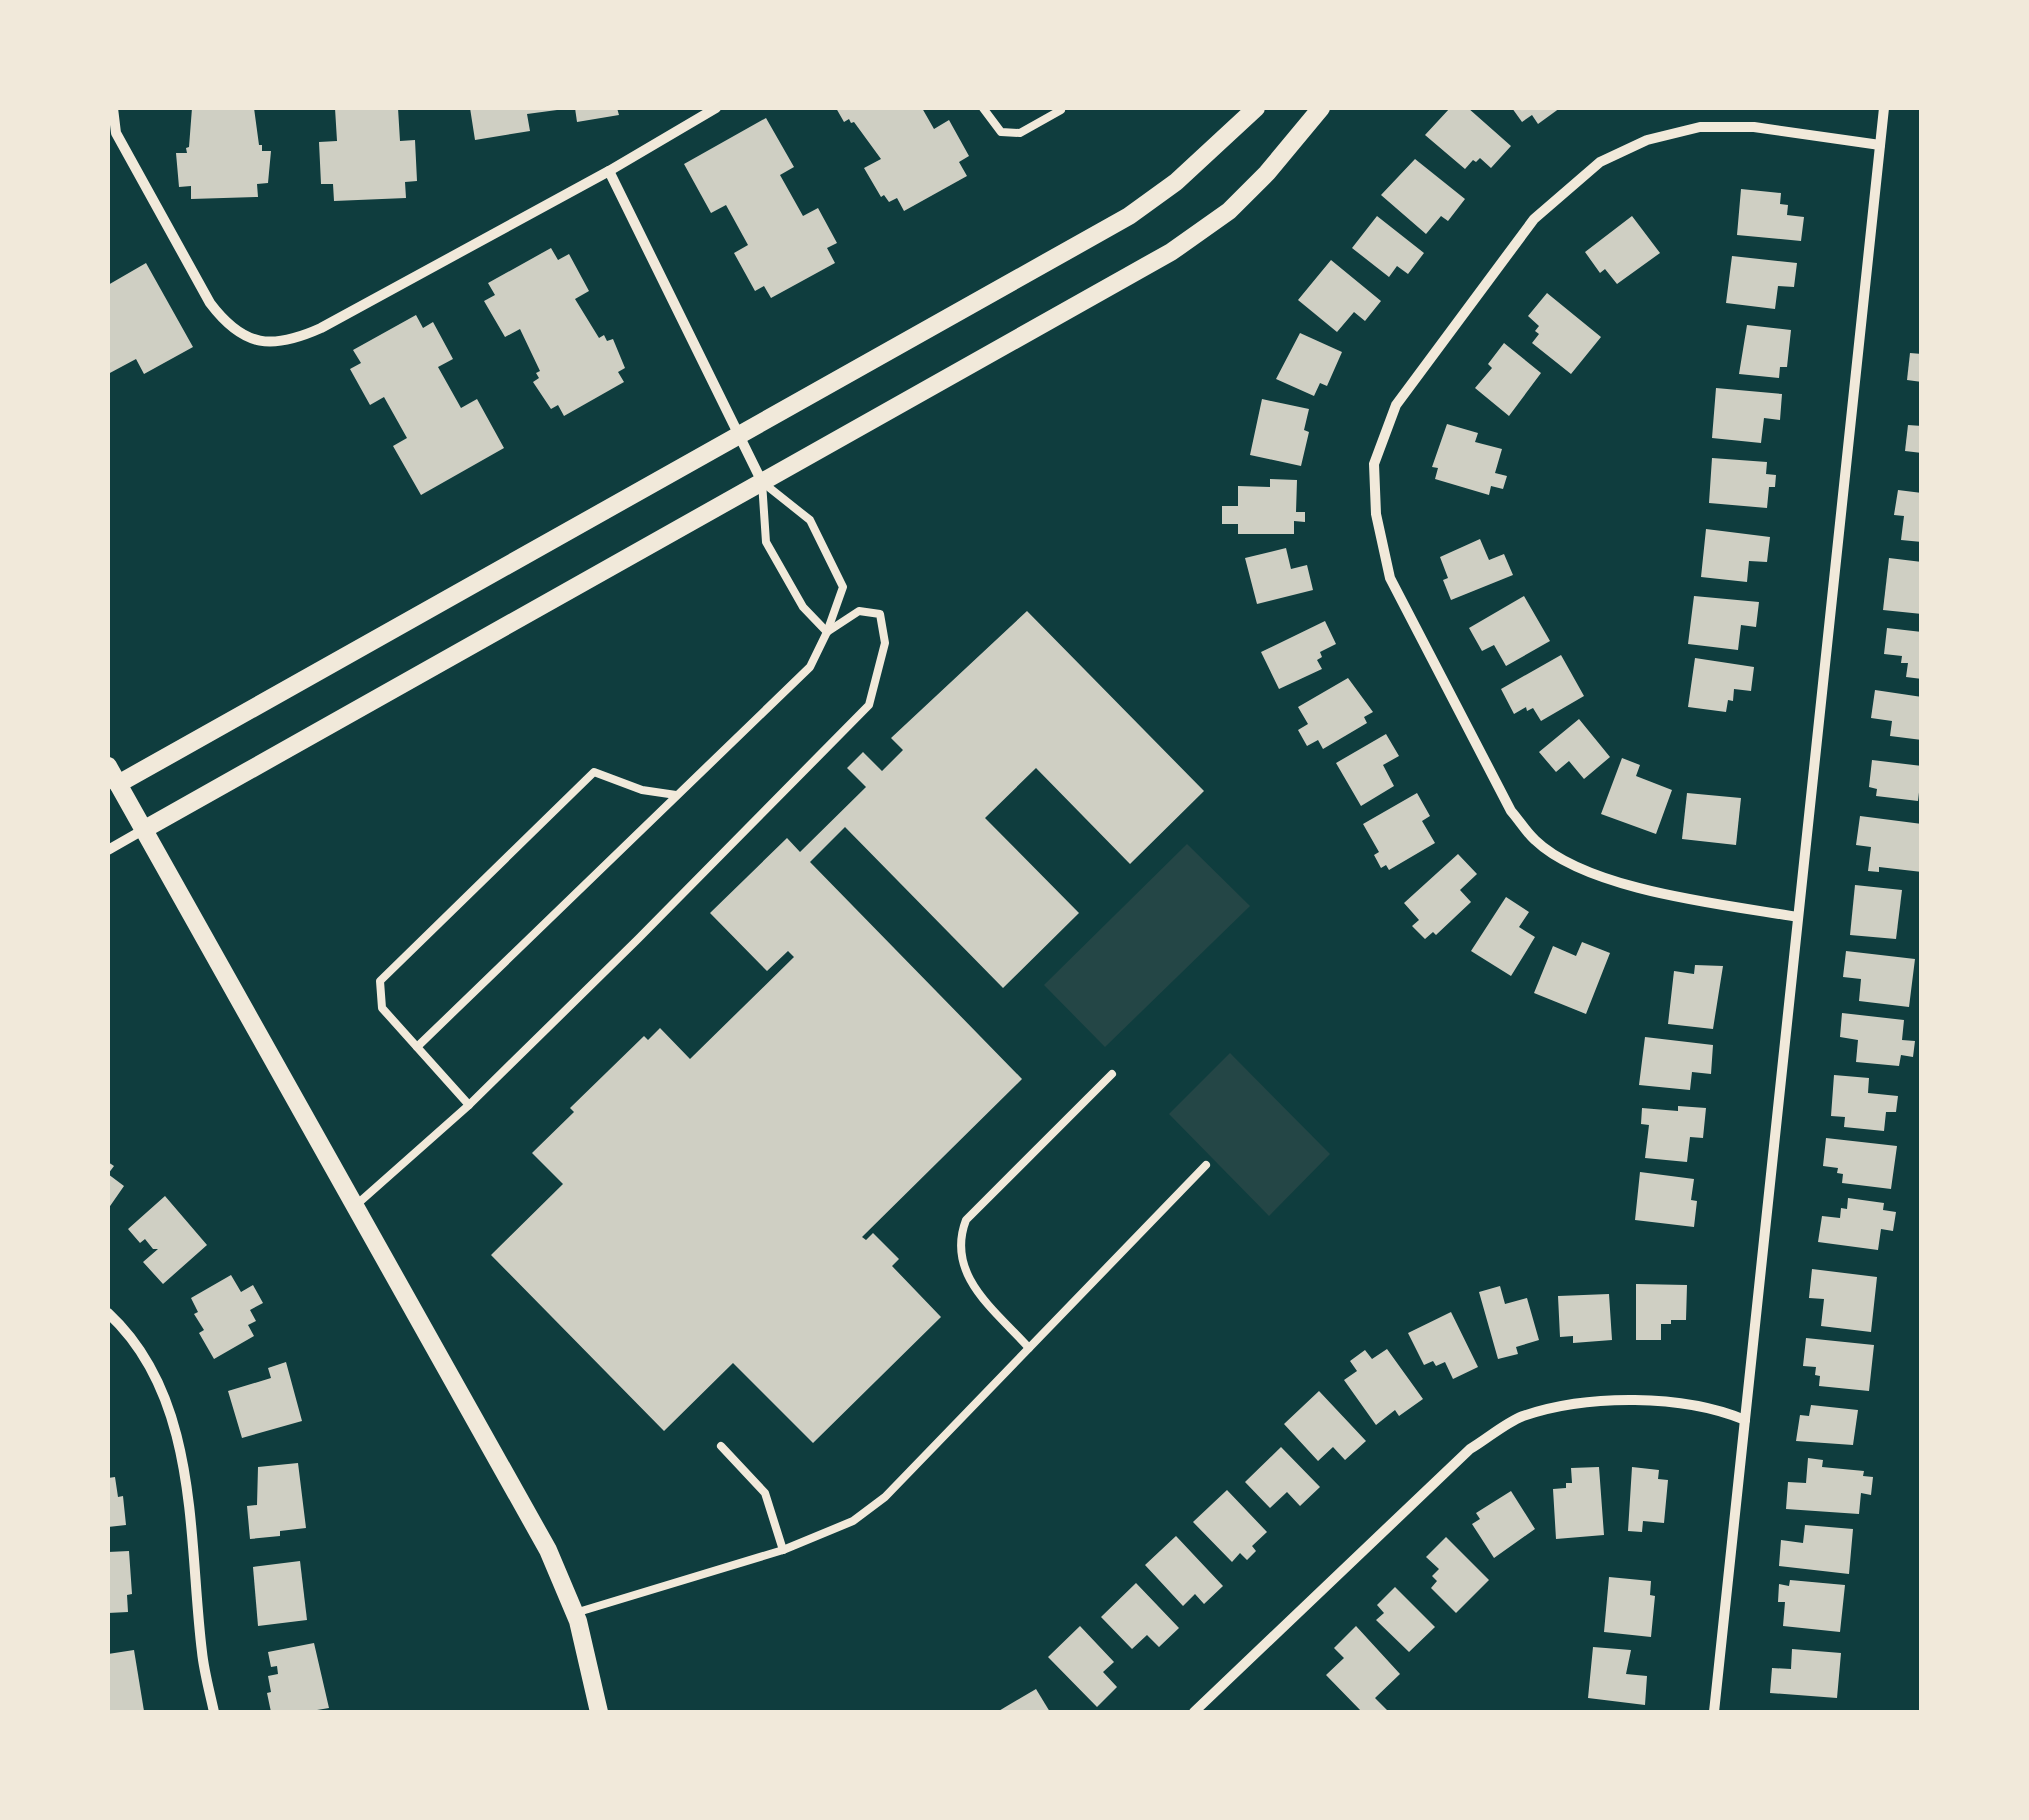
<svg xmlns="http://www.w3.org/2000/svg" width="2029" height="1820" viewBox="0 0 2029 1820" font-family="Cabin,sans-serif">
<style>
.green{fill:#244646}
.building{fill:#cfcfc3}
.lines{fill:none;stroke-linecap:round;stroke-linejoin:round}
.service{stroke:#f1e9da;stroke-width:8}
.minor{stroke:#f1e9da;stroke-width:10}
.tertiary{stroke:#f1e9da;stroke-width:18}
</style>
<rect width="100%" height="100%" fill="#0f3d3e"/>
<g class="green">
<path d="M1187,844L1250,906L1105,1047L1044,985Z"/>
<path d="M1230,1053L1330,1154L1269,1216L1169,1114Z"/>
</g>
<g class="building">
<path d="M192,108H254L259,145H262V151H271L268,183L257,184L258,197L191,199V186L179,187L176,153H187L186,148L189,147Z"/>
<path d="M335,108H398L400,141L415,140L417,181L405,182L406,198L334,201L333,184H321L319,142L337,141Z"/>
<path d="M470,108H557V110L527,114L530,131L475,140Z"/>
<path d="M575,108H617L619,115L577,122Z"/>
<path d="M836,108H922L934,129L949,120L969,156L959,162L967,176L904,211L897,198L889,202L884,195L881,197L864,168L881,159L854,122L851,123L849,119L844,122Z"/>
<path d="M1450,108H1468L1511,146L1491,168L1480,158L1476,162L1473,160L1465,169L1425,135Z"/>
<path d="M1512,108H1560L1538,124L1532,115L1522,122Z"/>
<path d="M766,118L794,167L780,175L803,216L818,208L837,243L827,248L835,263L771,298L764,286L755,291L734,253L748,245L726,205L711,213L684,164Z"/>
<path d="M1415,159L1465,199L1448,221L1441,216L1426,234L1381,195Z"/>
<path d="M1741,189L1781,193L1780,204L1788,205L1787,215L1804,217L1801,241L1737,235Z"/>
<path d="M1377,216L1424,253L1408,274L1397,266L1389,277L1352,248Z"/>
<path d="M1632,216L1660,253L1617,284L1605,269L1600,273L1585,252Z"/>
<path d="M551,248L558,260L569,254L589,291L575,299L599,338L604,335L607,341L613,339L625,368L618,372L624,382L564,416L558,405L551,409L533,382L539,378L536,373L540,371L520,329L505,337L484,301L495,295L488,283Z"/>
<path d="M1732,256L1797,263L1794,287L1778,286L1775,309L1726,303Z"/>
<path d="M1331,260L1381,301L1365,321L1354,312L1337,332L1298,300Z"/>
<path d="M146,263L193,347L144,374L136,359L108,374V285Z"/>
<path d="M1547,293L1601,337L1571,374L1532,343L1539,334L1535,331L1539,326L1528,316Z"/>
<path d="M416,315L423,328L433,322L453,359L438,367L461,408L477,399L504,448L421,495L393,446L407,438L384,397L370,405L350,369L361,363L353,350Z"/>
<path d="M1747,325L1791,330L1787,367H1780L1779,378L1739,374Z"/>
<path d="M1300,333L1342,352L1327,386L1320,383L1314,396L1276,379Z"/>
<path d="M1504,343L1541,373L1509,416L1475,388L1492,368L1488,364Z"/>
<path d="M1910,353L1922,354V382L1907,380Z"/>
<path d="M1716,388L1782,394L1780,420L1764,418L1761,443L1712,438Z"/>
<path d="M1262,399L1309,409L1304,430L1309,432L1301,466L1250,455Z"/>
<path d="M1447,424L1478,433L1475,442L1502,449L1495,473L1507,476L1503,489L1491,486L1489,495L1435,479L1438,468L1432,467Z"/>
<path d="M1908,425L1922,426V453L1905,451Z"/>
<path d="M1712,458L1767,462L1766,474L1776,475L1775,487H1769L1767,508L1709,503Z"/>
<path d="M1270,479L1297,480L1296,512H1305V522L1294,521V534H1238V524H1222V506H1238V486L1270,487Z"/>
<path d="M1898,490L1922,493V542L1901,540L1904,516L1894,515Z"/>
<path d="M1706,529L1770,537L1767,562L1749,561L1747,582L1701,577Z"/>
<path d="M1480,539L1489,560L1504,554L1513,575L1451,600L1443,580L1448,578L1440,557Z"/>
<path d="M1286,548L1291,569L1307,565L1313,590L1257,604L1245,558Z"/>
<path d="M1889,558L1922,562V614L1883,610Z"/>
<path d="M1524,596L1550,641L1506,666L1494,645L1482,651L1469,628Z"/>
<path d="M1694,596L1759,602L1756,627L1741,625L1738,650L1688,644Z"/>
<path d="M1027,611L1204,791L1130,864L1036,768L985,818L1079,913L1003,988L845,827L810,862L1022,1079L862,1237L866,1240L873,1233L899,1259L892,1266L941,1317L813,1443L733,1363L664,1431L491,1255L563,1184L532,1153L574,1112L570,1108L644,1036L648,1040L660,1028L690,1059L794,957L788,951L767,971L710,913L787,838L800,852L866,787L847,768L863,752L882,771L903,750L891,738Z"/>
<path d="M1325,621L1336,644L1320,652L1322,657L1317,660L1322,669L1279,689L1261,652Z"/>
<path d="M1887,628L1922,632V679L1906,677L1908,663H1901L1902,656L1884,654Z"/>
<path d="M1561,655L1584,696L1541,721L1533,708L1527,711L1526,707L1514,714L1501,689Z"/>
<path d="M1695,658L1754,667L1751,691L1734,689L1733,701L1728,700L1726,712L1688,707Z"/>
<path d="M1348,678L1373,712L1364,717L1367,723L1323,749L1318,740L1307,746L1298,730L1308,724L1298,707Z"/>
<path d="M1875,690L1922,697V740L1890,736L1892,721L1871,718Z"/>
<path d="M1579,719L1610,757L1584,779L1569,761L1556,772L1539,752Z"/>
<path d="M1386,734L1399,756L1383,765L1394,786L1361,806L1336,763Z"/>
<path d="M1622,758L1640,765L1636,776L1672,790L1656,834L1601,814Z"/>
<path d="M1872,760L1922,766L1918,801L1876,796L1877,789L1869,787Z"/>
<path d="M1417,793L1430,816L1422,821L1435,843L1389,870L1386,865L1381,868L1374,855L1379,852L1363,824Z"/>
<path d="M1687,793L1741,798L1736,845L1682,839Z"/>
<path d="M1860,816L1922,824V872L1879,867V872L1868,871L1871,847L1856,845Z"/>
<path d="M1458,854L1477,874L1460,890L1471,902L1436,935L1433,932L1425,939L1412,926L1419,920L1404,903Z"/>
<path d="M1855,885L1902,890L1896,939L1850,935Z"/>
<path d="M1506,897L1529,912L1519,927L1535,937L1511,976L1471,951Z"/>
<path d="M1582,942L1610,953L1586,1014L1534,993L1553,946L1576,956Z"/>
<path d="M1846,951L1915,959L1909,1007L1859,1001L1861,979L1843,977Z"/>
<path d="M1695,965L1723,966L1713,1029L1668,1024L1674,971L1694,974Z"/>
<path d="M1842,1013L1904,1020L1902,1040L1915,1041L1913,1057L1901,1055L1899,1066L1856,1062L1858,1040L1840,1037Z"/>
<path d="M1645,1037L1713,1045L1711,1074L1692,1072L1690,1090L1639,1085Z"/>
<path d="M1834,1075L1869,1078L1868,1093L1898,1096L1896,1112H1886L1884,1131L1844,1127L1845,1117L1831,1116Z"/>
<path d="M1678,1106L1706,1108L1703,1138L1690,1137L1687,1162L1645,1158L1649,1125L1641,1124L1642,1108L1678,1111Z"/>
<path d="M1826,1138L1897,1146L1891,1189L1842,1183L1843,1174L1837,1173L1838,1168L1823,1166Z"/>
<path d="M108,1162L114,1166L108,1174L124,1186L108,1209Z"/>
<path d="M1640,1172L1694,1179L1691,1200L1697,1201L1694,1227L1635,1220Z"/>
<path d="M165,1196L207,1245L163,1284L143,1262L158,1249H153L145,1239L140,1243L128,1229Z"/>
<path d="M1848,1198L1884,1203L1883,1210L1896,1212L1893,1231L1881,1229L1878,1250L1818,1242L1822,1216L1840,1218L1841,1208L1847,1209Z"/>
<path d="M1812,1269L1877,1277L1871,1332L1821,1326L1824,1299L1809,1298Z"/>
<path d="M231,1275L241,1292L253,1285L263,1303L250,1310L256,1321L248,1325L254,1336L214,1359L199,1333L204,1330L194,1314L198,1312L191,1298Z"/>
<path d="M1636,1284L1687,1285L1686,1320H1671V1324H1661V1340H1636Z"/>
<path d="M1500,1286L1505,1304L1527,1298L1539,1340L1516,1347L1518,1354L1498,1359L1479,1292Z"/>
<path d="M1609,1294L1612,1340L1573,1343V1336L1560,1337L1558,1296Z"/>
<path d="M1451,1312L1478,1367L1453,1379L1445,1362L1436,1366L1433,1361L1424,1365L1408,1333Z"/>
<path d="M1806,1338L1874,1345L1869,1391L1819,1386L1820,1376L1815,1375L1816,1367L1803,1366Z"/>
<path d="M1387,1349L1423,1399L1399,1416L1395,1410L1376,1425L1344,1380L1357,1371L1350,1361L1365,1350L1372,1359Z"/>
<path d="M286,1362L302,1421L242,1438L228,1391L271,1378L268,1368Z"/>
<path d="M1319,1391L1366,1441L1345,1460L1333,1447L1318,1461L1284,1424Z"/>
<path d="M1811,1405L1858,1410L1853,1445L1796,1441L1800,1415L1809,1416Z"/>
<path d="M1281,1447L1320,1487L1300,1506L1287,1492L1270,1508L1245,1482Z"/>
<path d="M1808,1458L1823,1460L1822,1467L1864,1471L1863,1476L1873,1477L1871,1495L1861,1493L1859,1514L1786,1509L1788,1482L1806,1483Z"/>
<path d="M298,1463L306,1528L280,1531V1536L250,1539L247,1506L257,1505L258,1467Z"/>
<path d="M1599,1467L1604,1535L1556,1539L1553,1489L1566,1488V1483H1572L1571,1468Z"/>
<path d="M1632,1467L1659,1470L1658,1479L1668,1480L1664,1523L1643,1521L1642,1532L1628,1531Z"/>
<path d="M115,1477L118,1497L123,1496L126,1525L108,1527V1478Z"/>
<path d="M1227,1490L1267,1532L1252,1546L1256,1551L1247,1560L1240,1553L1232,1562L1193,1522Z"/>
<path d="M1511,1491L1535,1529L1494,1558L1472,1524L1480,1519L1476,1513Z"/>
<path d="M1805,1525L1853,1529L1849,1574L1779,1566L1781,1540L1803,1543Z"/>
<path d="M1176,1536L1223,1586L1204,1604L1195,1594L1183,1606L1145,1565Z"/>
<path d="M1446,1537L1489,1580L1456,1613L1431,1588L1437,1581L1432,1576L1439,1569L1426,1557Z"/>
<path d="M129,1551L132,1594L127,1595L128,1612L108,1613V1552Z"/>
<path d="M300,1561L307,1620L258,1626L253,1567Z"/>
<path d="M1609,1577L1651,1581L1650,1595L1655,1596L1651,1637L1604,1632Z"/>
<path d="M1790,1580L1845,1585L1840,1632L1783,1626L1785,1602H1778L1779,1584L1789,1586Z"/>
<path d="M1136,1583L1179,1628L1159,1647L1147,1635L1132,1649L1101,1617Z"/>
<path d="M1395,1587L1435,1627L1409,1652L1376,1620L1384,1613L1377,1605Z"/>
<path d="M1080,1626L1114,1662L1103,1672L1117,1687L1097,1707L1048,1657Z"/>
<path d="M1356,1626L1400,1674L1375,1698L1389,1712H1362L1326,1675L1344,1658L1334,1648Z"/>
<path d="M314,1643L329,1708L305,1712H271L267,1693L271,1692L268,1676L278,1674L277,1666L271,1667L268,1652Z"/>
<path d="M1593,1647L1631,1650L1626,1674L1647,1676L1645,1705L1588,1698Z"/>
<path d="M1792,1649L1841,1653L1837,1698L1770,1693L1772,1668L1791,1669Z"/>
<path d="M134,1650L144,1711L108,1712V1654Z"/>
<path d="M1036,1689L1050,1712H997Z"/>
</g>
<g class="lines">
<g class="service">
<path d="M983,108L1001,132L1020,133L1061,110"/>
<path d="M762,482L766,542L803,607L827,632"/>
<path d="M417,1047L810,667L827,632L843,587L810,520L762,482"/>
<path d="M469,1105L382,1008L380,981L594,772L642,790L676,795"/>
<path d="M355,1206L469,1105L638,939L869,705L885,643L880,614L859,611L827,632"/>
<path d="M1029,1348C995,1310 945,1275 966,1220L1112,1074"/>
<path d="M783,1550L853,1521L885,1497L1206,1165"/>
<path d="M575,1613L783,1550L765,1493L721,1446"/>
</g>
<g class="minor">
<path d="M113,108L116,133L210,303C244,348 272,350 321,328L609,171L716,108"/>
<path d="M609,171L762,482"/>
<path d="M108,850L143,830"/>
<path d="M1798,917C1727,905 1588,891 1535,840C1526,832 1519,820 1511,811L1390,578L1376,514L1374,464L1396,405L1534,219L1600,162L1647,140L1700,127H1754L1880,145"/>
<path d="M108,1313C200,1398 188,1539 202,1652C204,1672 210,1693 214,1712"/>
<path d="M1194,1712L1470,1449C1487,1439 1505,1423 1523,1416C1587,1394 1683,1394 1745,1420"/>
<path d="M1714,1712L1884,108"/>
</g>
<g class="tertiary">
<path d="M108,766L548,1550L578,1621L599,1712"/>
<path d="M118,784L1129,216L1176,182L1256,108"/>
<path d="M143,830L1171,252L1229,211L1267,173L1321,108"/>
</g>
</g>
<rect width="2029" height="1820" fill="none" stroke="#f1e9da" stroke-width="220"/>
</svg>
